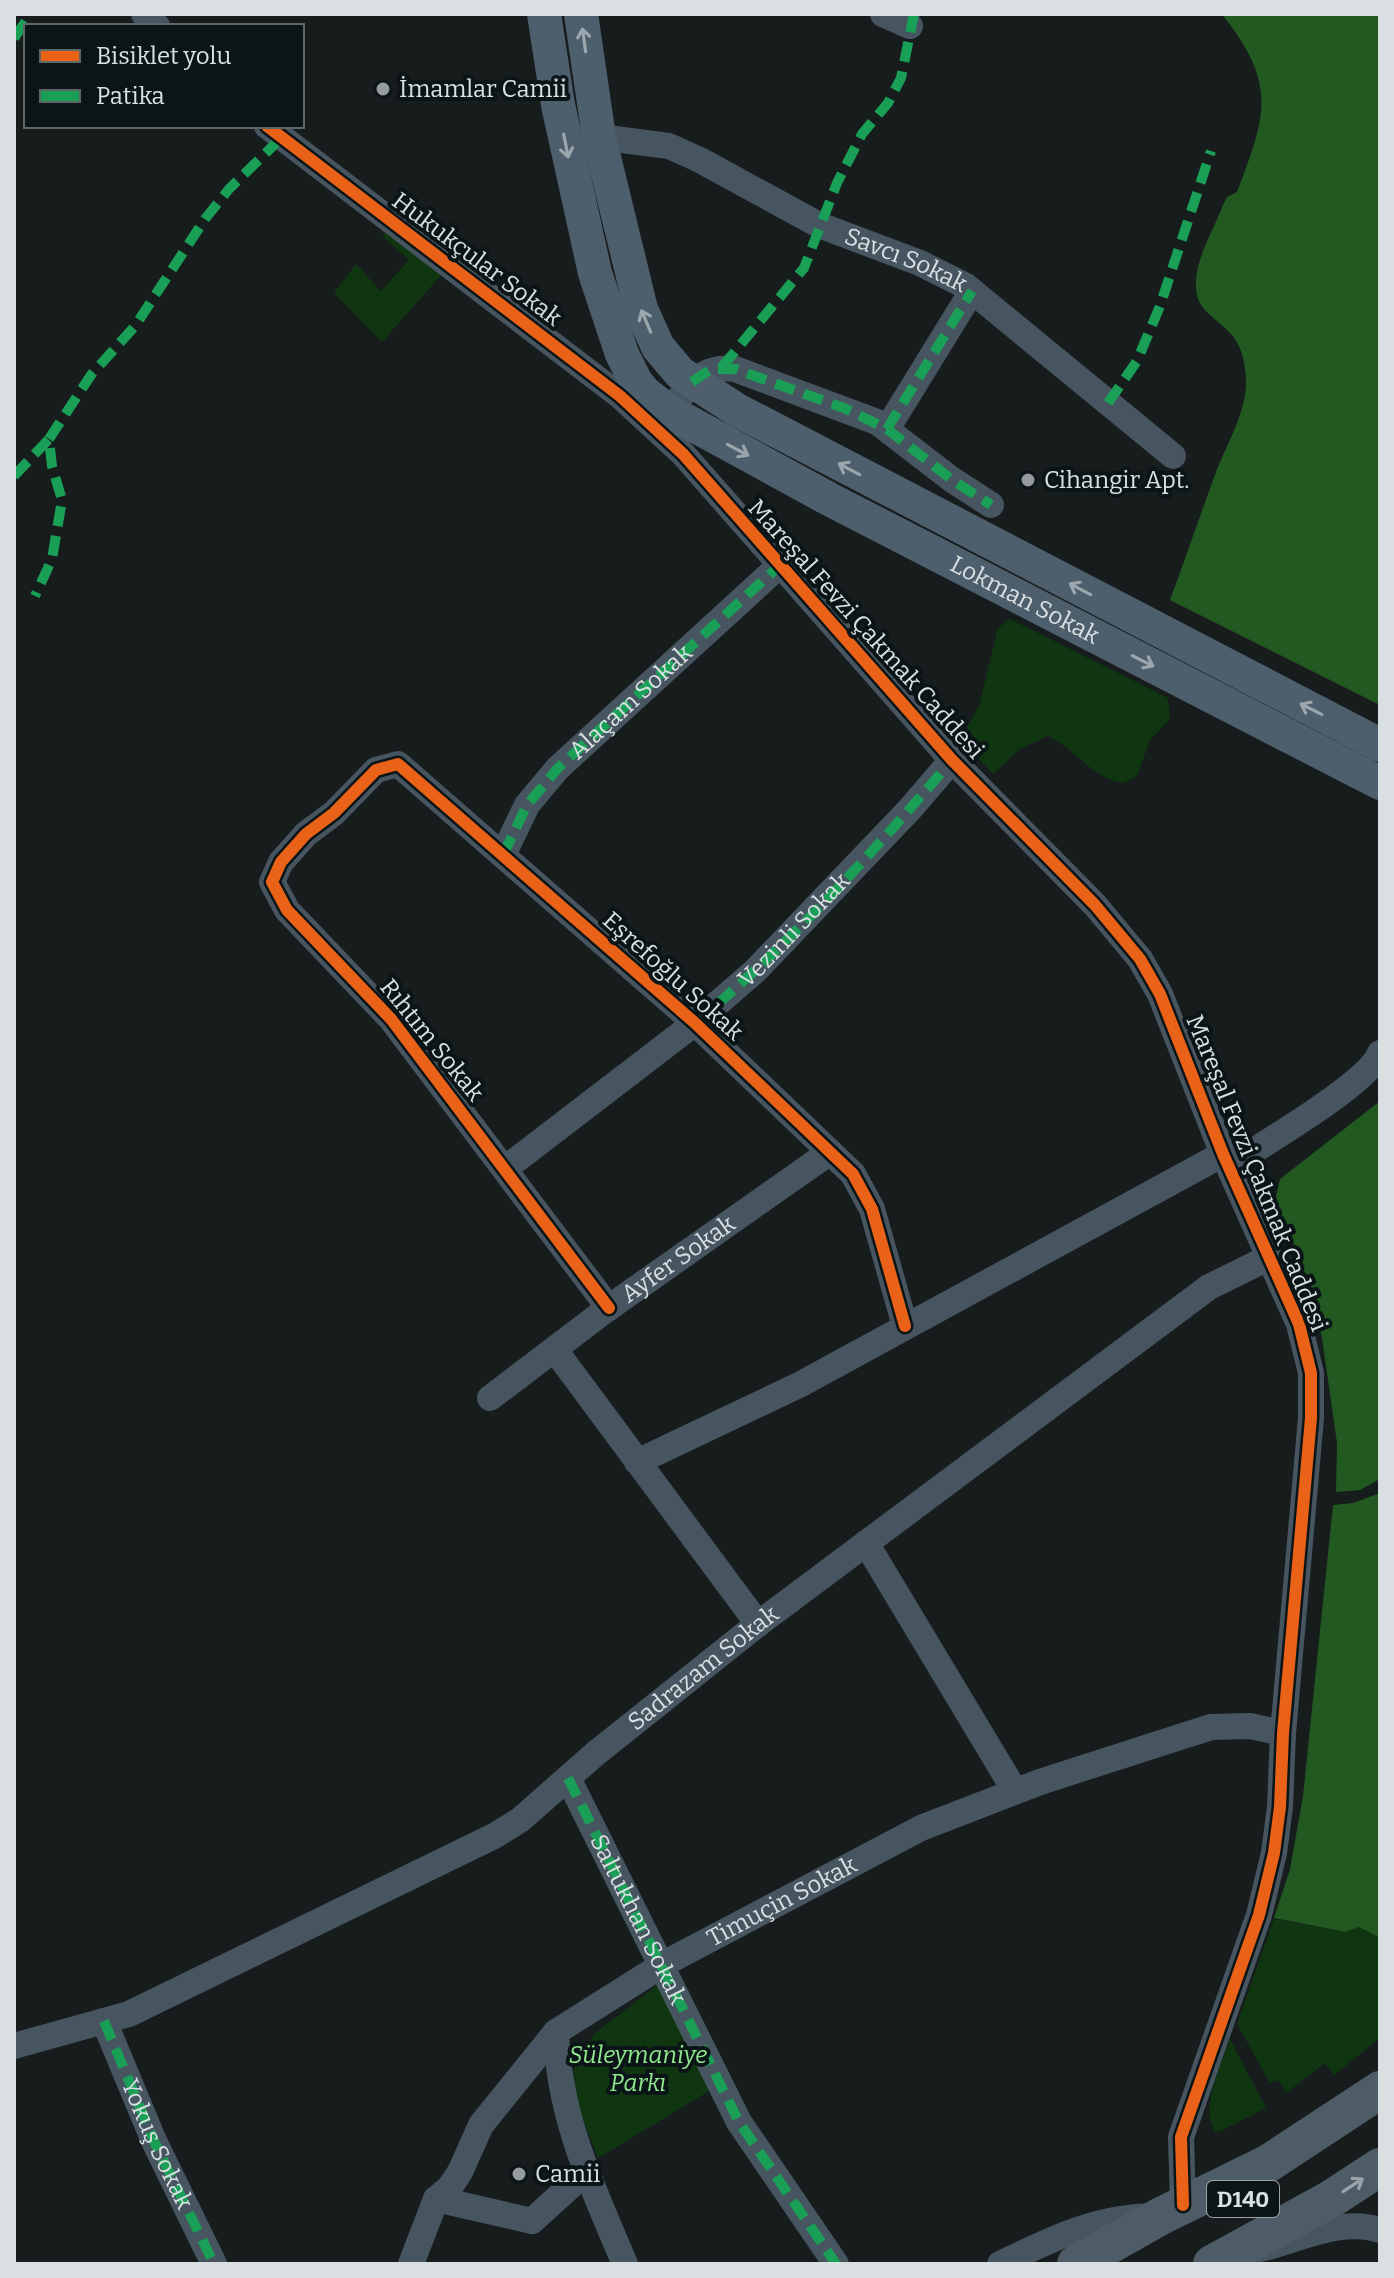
<svg xmlns="http://www.w3.org/2000/svg" width="1394" height="2278" viewBox="0 0 1394 2278" font-family="Bitter,serif">
<style>
.green{fill:#0f3610}
.forest{fill:#215920}
.lines{fill:none;stroke-linecap:round;stroke-linejoin:round}
.minor{stroke:#475560;stroke-width:26}
.major{stroke:#4d5e6d;stroke-width:34}
.highway{stroke:#4e5c67;stroke-width:38}
.quiet{stroke:#1a9f57;stroke-width:10;stroke-dasharray:20 10;stroke-linecap:butt}
.cycleway-casing{stroke:#0b1517;stroke-width:17}
.cycleway{stroke:#ea6118;stroke-width:12}
.oneway{stroke:#9ba6ad}
.oneway2{stroke:#9ba5ab}
.poi-dot{fill:#969b9d;stroke:#0b1517;stroke-width:3}
.labels{text-anchor:middle;stroke-width:8;stroke-linejoin:round;paint-order:stroke}
.shield{fill:#0b1517;stroke:#9ca3a5;stroke-width:2}
.shield-label{font-size:22px;font-weight:bold;fill:#dae0e2}
.poi-label{font-size:24px;fill:#dae0e2;stroke:#0b1517;text-anchor:start}
.street-label{font-size:24px;fill:#dae0e2;stroke:#0b1517}
.park-label{font-size:24px;font-style:italic;fill:#92e88e;stroke:#0b1517}
</style>
<rect width="100%" height="100%" fill="#171c1d"/>
<g class="green">
<path d="M391,227L443,273L382,342L334,293L356,264L381,291L409,260L382,236Z"/>
<path d="M1010,619L1168,698L1170,719L1150,740L1137,776L1123,783C1089,776 1077,750 1048,736L1020,749L993,774L960,739L979,706L998,628Z"/>
<path d="M1274,1919L1345,1932L1359,1927L1380,1938V2038L1334,2075L1325,2063L1286,2093L1278,2080L1270,2083L1237,2024Z"/>
<path d="M660,1983L711,2090L598,2158L575,2100L574,2065L594,2034Z"/>
<path d="M1230,2039L1266,2108L1219,2132L1215,2131C1199,2106 1222,2065 1230,2039Z"/>
</g>
<g class="forest">
<path d="M1222,14H1380V705L1170,600C1186,557 1200,515 1216,472C1227,443 1247,412 1246,379C1245,363 1242,346 1231,334C1214,315 1194,311 1196,280C1198,254 1214,229 1223,205L1227,197L1237,192C1267,113 1277,84 1222,14Z"/>
<path d="M1380,1101V1479L1360,1490L1336,1492L1337,1443L1322,1338L1305,1273L1275,1202L1280,1179Z"/>
<path d="M1380,1493V1938L1359,1927L1345,1932L1274,1918L1290,1869L1303,1796L1333,1505L1353,1503Z"/>
</g>
<g class="lines">
<g class="minor">
<path d="M144,14L157,26"/>
<path d="M883,14L910,26"/>
<path d="M267,126L620,396L683,454L952,760L1095,905L1140,959L1160,994L1223,1154L1299,1324L1311,1373V1418L1283,1733L1280,1807L1274,1853L1259,1915L1181,2137L1183,2205"/>
<path id="s1" d="M599,137L669,146L700,160L819,225L920,263L966,286L1173,456"/>
<path d="M662,425C681,396 696,364 735,369L877,422L951,479L991,505"/>
<path d="M887,429L972,291"/>
<path d="M503,855L527,805L558,768L780,565"/>
<path d="M1230,1166C1261,1145 1369,1083 1380,1053"/>
<path id="s2" d="M506,1168L695,1023L755,971L910,809L952,760"/>
<path d="M609,1308L391,1019L287,910L272,882L281,862L306,834L334,813L376,770L398,764L695,1023L853,1174L872,1209L905,1326"/>
<path d="M555,1350L758,1624"/>
<path id="s3" d="M490,1398L607,1309L830,1152"/>
<path d="M637,1462L801,1384L1223,1154"/>
<path d="M866,1543L1015,1791"/>
<path d="M568,1778L739,2122L836,2264"/>
<path id="s4" d="M104,2021L154,2141L214,2264"/>
<path d="M556,2032C559,2118 592,2186 625,2264"/>
<path id="s5" d="M14,2046L129,2014L494,1836L520,1820L595,1754L758,1624L1209,1287L1270,1257"/>
<path d="M436,2199L532,2221L586,2172"/>
<path d="M1260,2249C1299,2240 1341,2217 1380,2230"/>
<path id="s6" d="M411,2264L436,2199L450,2187L460,2172L481,2125L556,2032L667,1962L921,1828L1040,1782L1211,1727L1250,1726L1283,1733"/>
<path d="M1000,2264C1054,2238 1094,2217 1155,2216"/>
</g>
<g class="major">
<path id="s7" d="M544,14L558,105L595,273L622,354L636,382L645,393L670,412L829,499L1380,783"/>
<path d="M581,14L599,137L641,309L658,347L680,373L737,410L1380,745"/>
</g>
<g class="highway">
<path d="M1076,2264L1161,2216L1269,2163L1380,2090"/>
<path d="M1212,2264L1331,2199L1380,2167"/>
</g>
<g class="quiet">
<path d="M14,38L31,14"/>
<path d="M722,367L804,268L837,183L862,134L888,103L901,78L914,14"/>
<path d="M692,382L711,369H735L844,408L887,429L951,479L991,505"/>
<path d="M1108,403L1137,361L1160,306L1211,151"/>
<path d="M887,429L972,291"/>
<path d="M49,439L91,375L135,326L205,219L229,189L281,138"/>
<path d="M14,476L49,439L52,466L62,500L52,559L35,596"/>
<path id="s8" d="M503,855L527,805L558,768L780,565"/>
<path d="M695,1023C787,947 874,852 952,760"/>
<path id="s9" d="M568,1778L739,2122L836,2264"/>
<path d="M104,2021L154,2141L214,2264"/>
</g>
<g class="cycleway-casing">
<g id="cycleway">
<path d="M267,126L620,396L683,454L952,760L1095,905L1140,959L1160,994L1223,1154L1299,1324L1311,1373V1418L1283,1733L1280,1807L1274,1853L1259,1915L1181,2137L1183,2205"/>
<path d="M609,1308L391,1019L287,910L272,882L281,862L306,834L334,813L376,770L398,764L695,1023L853,1174L872,1209L905,1326"/>
</g>
</g>
<use href="#cycleway" class="cycleway"/>
</g>
<defs><path id="oneway-shaft" d="M-6 0H5M1.5-3L5.5 0L1.5 3" fill="none" stroke-width="1.6" stroke-linecap="round" stroke-linejoin="round" transform="scale(2)"/></defs>
<g class="oneway">
<use href="#oneway-shaft" transform="translate(584 40) rotate(-98)"/>
<use href="#oneway-shaft" transform="translate(566 146) rotate(79)"/>
<use href="#oneway-shaft" transform="translate(646 321) rotate(-113)"/>
<use href="#oneway-shaft" transform="translate(738 450) rotate(28)"/>
<use href="#oneway-shaft" transform="translate(849 469) rotate(-152)"/>
<use href="#oneway-shaft" transform="translate(1080 589) rotate(-152)"/>
<use href="#oneway-shaft" transform="translate(1143 661) rotate(27)"/>
<use href="#oneway-shaft" transform="translate(1311 709) rotate(-153)"/>
</g>
<use class="oneway2" href="#oneway-shaft" transform="translate(1353 2185) rotate(-33)"/>
<g class="poi-dot">
<circle cx="383" cy="89" r="8"/>
<circle cx="1028" cy="480" r="8"/>
<circle cx="519" cy="2174" r="8"/>
</g>
<g class="labels">
<rect class="shield" x="1207" y="2181" width="72" height="36" rx="6"/>
<g class="shield-label">
<text x="1243" y="2207">D140</text>
</g>
<g class="poi-label">
<text x="399" y="97">İmamlar Camii</text>
<text x="1044" y="488">Cihangir Apt.</text>
<text x="535" y="2182">Camii</text>
</g>
<g class="street-label">
<text transform="translate(477 259) rotate(37)" y="8">Hukukçular Sokak</text>
<text dy="8" stroke="none"><textPath href="#s1" startOffset="334">Savcı Sokak</textPath></text>
<text dy="8" stroke="none"><textPath href="#s7" startOffset="828">Lokman Sokak</textPath></text>
<text transform="translate(866 629) rotate(48)" y="8">Mareşal Fevzi Çakmak Caddesi</text>
<text dy="8" stroke="none"><textPath href="#s8" startOffset="202">Alaçam Sokak</textPath></text>
<text dy="8" stroke="none"><textPath href="#s2" startOffset="374">Vezinli Sokak</textPath></text>
<text transform="translate(673 976) rotate(42)" y="8">Eşrefoğlu Sokak</text>
<text transform="translate(432 1040) rotate(51)" y="8">Rıhtım Sokak</text>
<text transform="translate(1257 1173) rotate(68)" y="8">Mareşal Fevzi Çakmak Caddesi</text>
<text dy="8" stroke="none"><textPath href="#s3" startOffset="234">Ayfer Sokak</textPath></text>
<text dy="8" stroke="none"><textPath href="#s5" startOffset="794">Sadrazam Sokak</textPath></text>
<text dy="8" stroke="none"><textPath href="#s6" startOffset="538">Timuçin Sokak</textPath></text>
<text dy="8" stroke="none"><textPath href="#s9" startOffset="158">Saltukhan Sokak</textPath></text>
<text dy="8" stroke="none"><textPath href="#s4" startOffset="134">Yokuş Sokak</textPath></text>
</g>
<g class="park-label">
<text x="638" y="2063">Süleymaniye<tspan x="638" dy="28">Parkı</tspan></text>
</g>
</g>
<rect width="1394" height="2278" fill="none" stroke="#dae0e2" stroke-width="32"/>
<rect x="24" y="24" width="280" height="104" fill="#0b1517" stroke="#5e6668" stroke-width="2"/>
<rect x="40" y="50" width="40" height="12" fill="#ea6118" stroke="#5e6668" stroke-width="2"/>
<text x="96" y="64" font-size="24" fill="#dae0e2">Bisiklet yolu</text>
<rect x="40" y="90" width="40" height="12" fill="#1a9f57" stroke="#5e6668" stroke-width="2"/>
<text x="96" y="104" font-size="24" fill="#dae0e2">Patika</text>
</svg>
